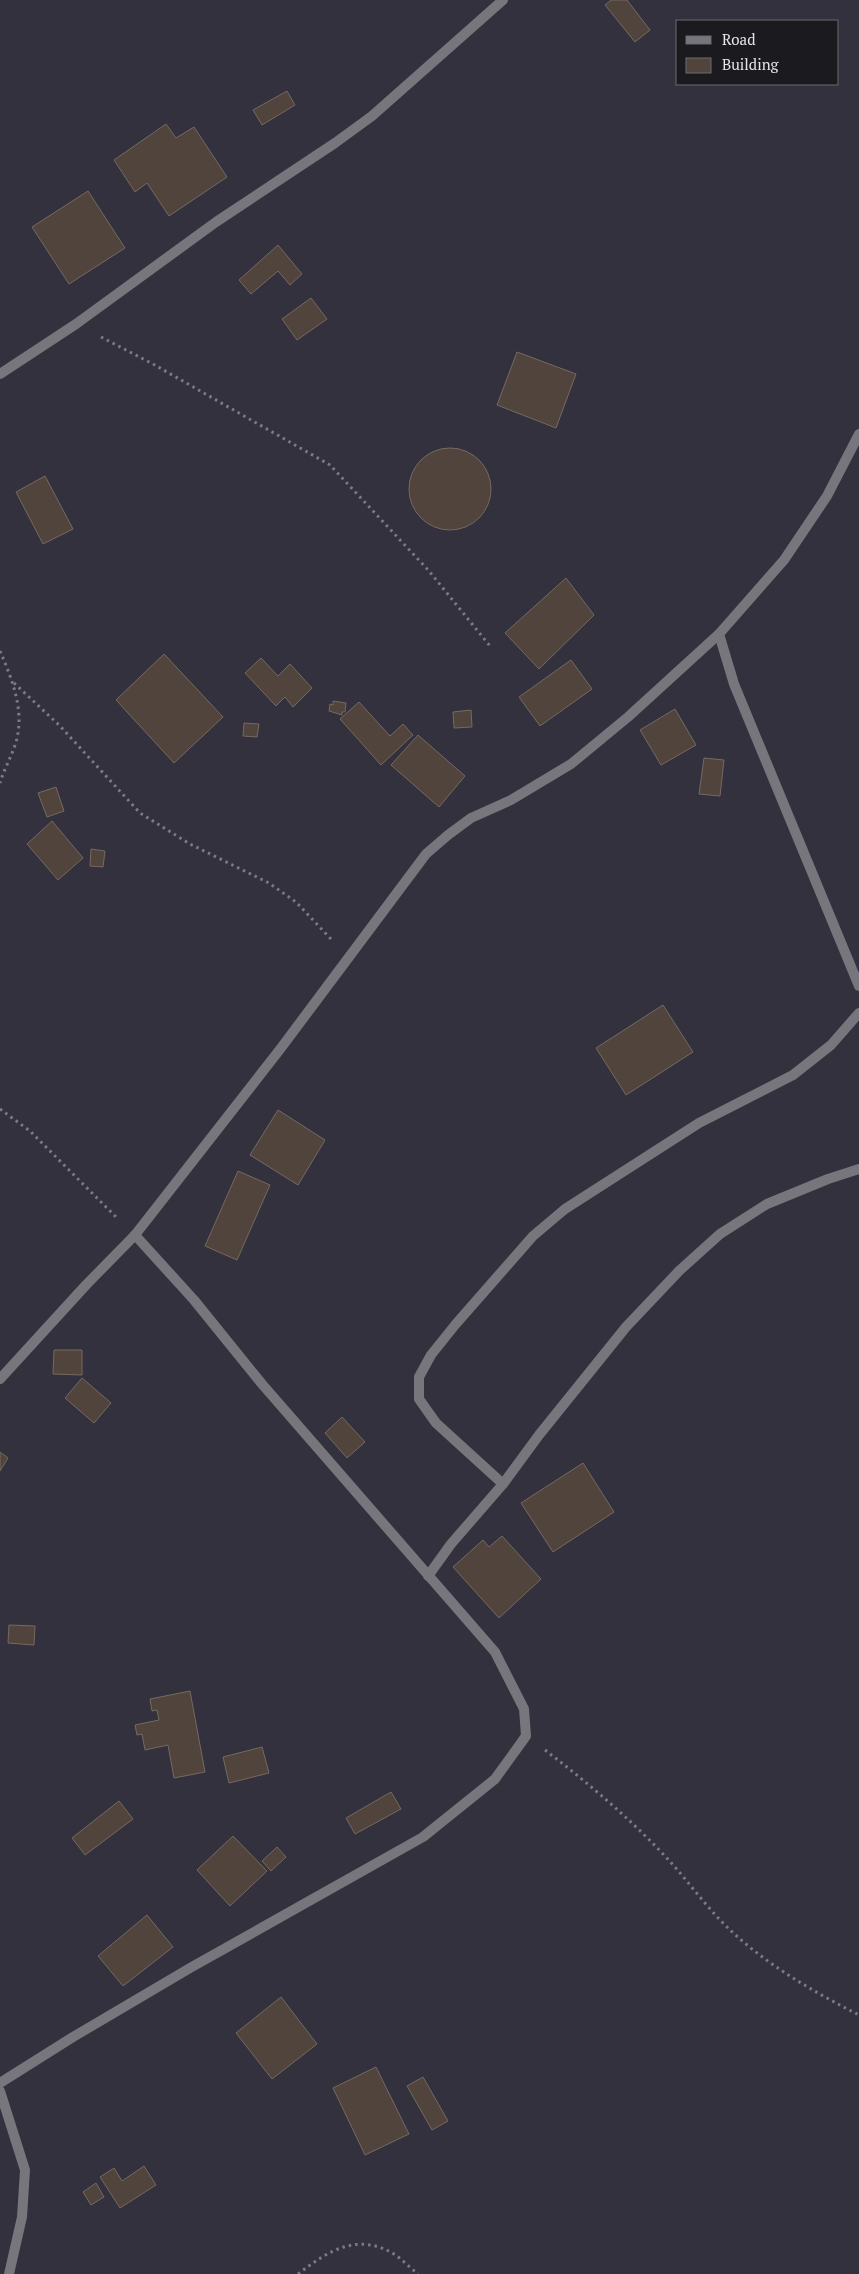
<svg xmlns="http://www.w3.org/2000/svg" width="859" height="2274" viewBox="0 0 859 2274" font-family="'PT Serif',serif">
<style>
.building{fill:#50443d;stroke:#766962}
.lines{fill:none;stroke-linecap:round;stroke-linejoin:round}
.path{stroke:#7b7b84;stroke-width:3;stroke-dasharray:2.5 4;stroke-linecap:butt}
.lane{stroke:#76767c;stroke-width:10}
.street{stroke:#76767c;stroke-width:10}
</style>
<rect width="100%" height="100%" fill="#32313d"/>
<g class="building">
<path d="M611,0H627L650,30L635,42L605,5Z"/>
<path d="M287,91L295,105L262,125L253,110Z"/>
<path d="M166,124L176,138L194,127L227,177L169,216L147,183L135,192L114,160Z"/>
<path d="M88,191L125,248L69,284L32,227Z"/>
<path d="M278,245L302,274L290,285L278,271L251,294L239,280Z"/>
<path d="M311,298L327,319L297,340L282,319Z"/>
<path d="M517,352L576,374L556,428L497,405Z"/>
<circle cx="450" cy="489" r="41"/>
<path d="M45,476L73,529L43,544L16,492Z"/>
<path d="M566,578L594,615L539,669L505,633Z"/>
<path d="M164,654L223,717L174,763L116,700Z"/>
<path d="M261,658L278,676L290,664L312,688L293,707L285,697L276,706L245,673Z"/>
<path d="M571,660L592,689L540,726L519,697Z"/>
<path d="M333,701L346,703L345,712H342V715L329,711L330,704L333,705Z"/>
<path d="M359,702L390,736L403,724L413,735L381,765L340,719Z"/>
<path d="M675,709L696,745L661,765L640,730Z"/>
<path d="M471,710L472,727L454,728L453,712Z"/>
<path d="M244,723L259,724L257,737L243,736Z"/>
<path d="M418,735L465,776L439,807L391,765Z"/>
<path d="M704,758L724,760L720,796L699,794Z"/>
<path d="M56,787L64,811L47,817L38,793Z"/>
<path d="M52,821L83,858L58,880L27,844Z"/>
<path d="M91,849L105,851L103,867L90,866Z"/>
<path d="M663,1005L693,1052L626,1095L596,1048Z"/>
<path d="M278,1110L325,1140L298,1185L250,1155Z"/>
<path d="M238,1171L270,1185L237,1260L205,1246Z"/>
<path d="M54,1350H82V1375L53,1374Z"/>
<path d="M82,1378L111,1403L94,1423L65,1398Z"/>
<path d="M342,1417L365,1442L347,1458L325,1433Z"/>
<path d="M0,1452L8,1458L0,1471Z"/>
<path d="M583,1463L614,1512L553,1552L521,1503Z"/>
<path d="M502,1536L541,1579L499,1618L453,1567L483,1540L489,1547Z"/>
<path d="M9,1625L35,1626L34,1645L8,1643Z"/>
<path d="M190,1691L205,1772L174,1778L168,1745L145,1750L142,1734L137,1735L135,1725L159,1720L157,1710L152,1711L150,1699Z"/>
<path d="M262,1747L269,1773L229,1783L223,1757Z"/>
<path d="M391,1792L401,1809L355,1834L346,1818Z"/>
<path d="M119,1801L133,1819L85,1855L72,1838Z"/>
<path d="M233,1836L267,1871L230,1906L197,1870Z"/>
<path d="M277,1847L286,1857L271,1871L262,1861Z"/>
<path d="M147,1915L173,1947L123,1986L98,1956Z"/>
<path d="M281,1997L317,2044L272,2079L236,2033Z"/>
<path d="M376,2067L409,2134L365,2155L333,2088Z"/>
<path d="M423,2077L448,2121L432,2130L407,2086Z"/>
<path d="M144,2166L156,2185L120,2208L100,2177L114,2168L122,2181Z"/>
<path d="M96,2183L104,2197L91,2205L83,2192Z"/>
</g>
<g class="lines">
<g class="path">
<path d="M101,337L153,364L330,465L429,571L490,646"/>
<path d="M0,651C12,679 25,711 16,742C12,756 4,769 0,783"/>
<path d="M14,683L60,726L140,813L190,844L269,883L296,902L331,939"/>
<path d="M0,1109L30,1131L118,1219"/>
<path d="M545,1750C587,1782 628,1817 664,1855C684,1876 701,1900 721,1921C760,1961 810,1990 859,2015"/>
<path d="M298,2274C328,2251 357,2232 394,2254C402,2259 410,2268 418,2274"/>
</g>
<path class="lane" d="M0,2091L25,2170L22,2217L9,2274"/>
<g class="street">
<path d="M0,374L76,324L216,222L335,143L372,116L503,0"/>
<path d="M719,634L734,684L859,986"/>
<path d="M0,1379L86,1285L135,1235L281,1048L426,854L448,835L471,818L511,800L571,764L628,717L719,634L784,560L827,496L859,434"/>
<path d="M503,1484L436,1423L419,1399V1377L431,1355L455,1325L533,1236L565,1209L699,1123L793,1075L831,1045L859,1013"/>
<path d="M428,1576L451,1544L503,1484L539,1435L626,1327L679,1271L720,1234L767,1204L828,1179L859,1169"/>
<path d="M0,2083L73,2037L190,1968L423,1837L495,1779L526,1736L524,1709L495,1652L262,1384L194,1300L135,1235"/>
</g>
</g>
<rect x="676" y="20" width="162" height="65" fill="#1a1a1f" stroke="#6b6b71"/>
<rect x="686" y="36" width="25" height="8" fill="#76767c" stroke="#6b6b71"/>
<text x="722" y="45" font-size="15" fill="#e4e4eb">Road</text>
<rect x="686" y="58" width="25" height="15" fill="#50443d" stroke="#6b6b71"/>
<text x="722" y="70" font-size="15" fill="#e4e4eb">Building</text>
</svg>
